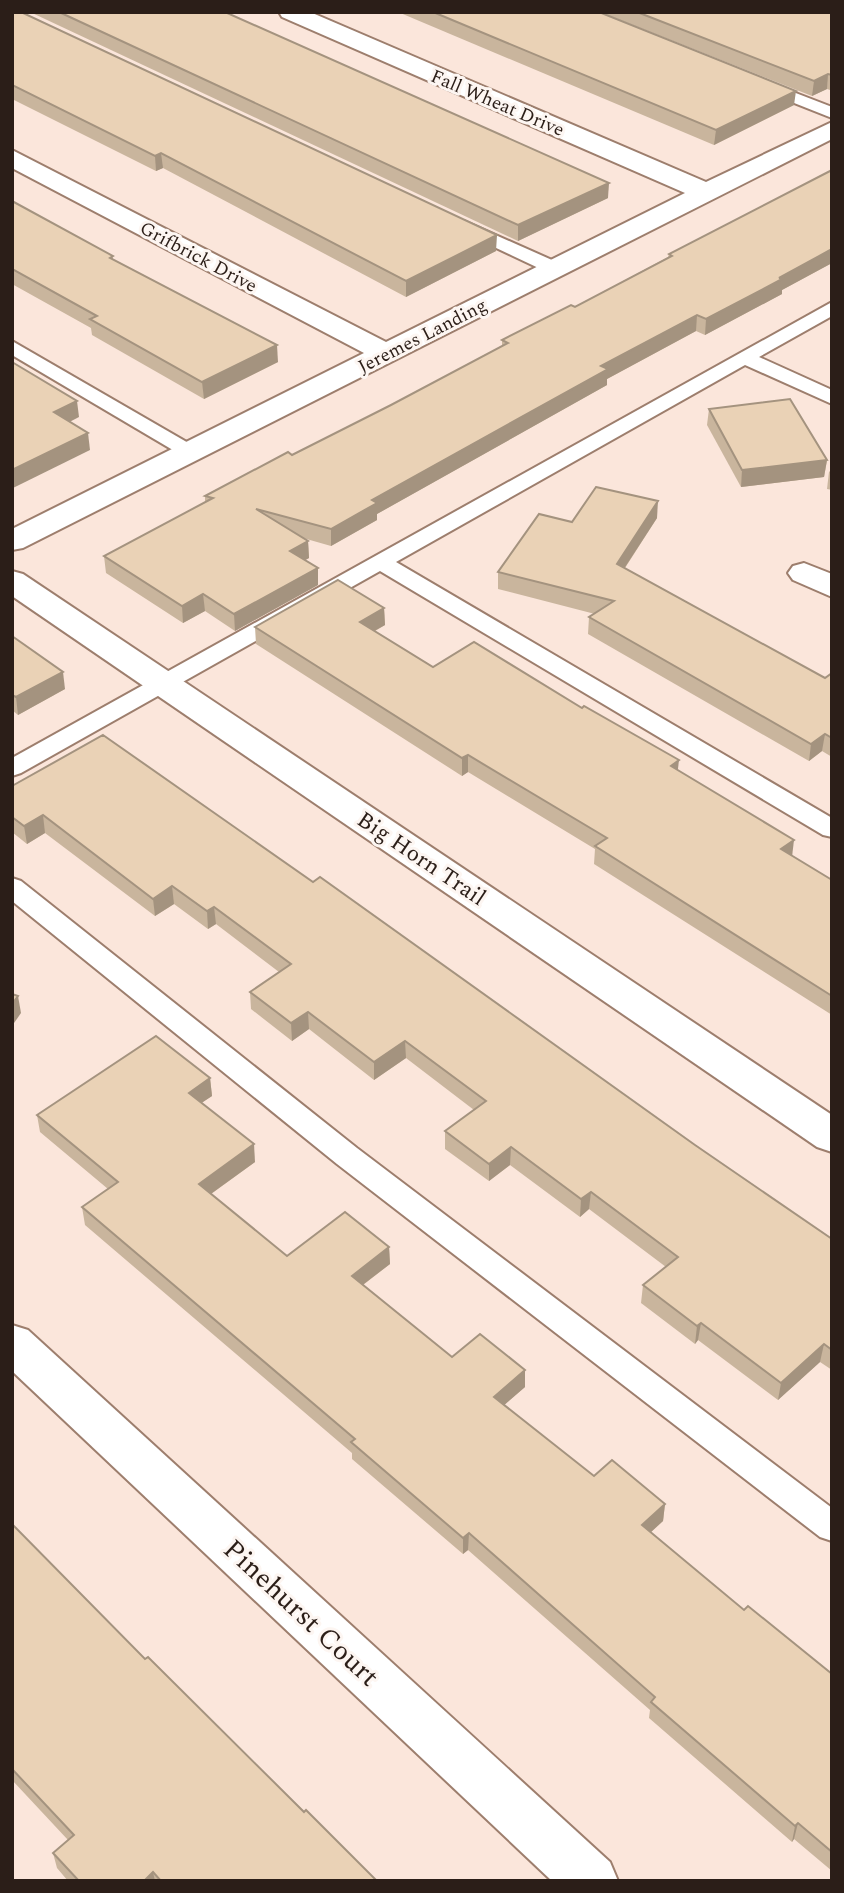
<svg xmlns="http://www.w3.org/2000/svg" width="844" height="1893" viewBox="0 0 844 1893" font-family="Spectral,serif">
<style>
.lines{fill:none;stroke-linecap:round;stroke-linejoin:round}
.lane-casing{stroke:#9d7e6d;stroke-width:4}
.street-casing{stroke:#9d7e6d;stroke-width:4}
.lane{fill:#fff;fill-rule:evenodd}
.street{fill:#fff;fill-rule:evenodd}
.wall{fill:#c9b59d}
.shaded-wall{fill:#a4937f}
.building{fill:#ead2b6;stroke:#a4937f;stroke-width:2}
.labels{text-anchor:middle;stroke-width:6;stroke-linejoin:round;paint-order:stroke}
.far-street-label{font-size:19px;fill:#2b1e18;stroke:#fdf6f2}
.street-label{font-size:23px;fill:#2b1e18;stroke:#fdf6f2}
.near-street-label{font-size:28px;fill:#2b1e18;stroke:#fdf6f2}
</style>
<rect width="100%" height="100%" fill="#fbe6db"/>
<g class="lines">
<g class="lane-casing">
<g id="lane">
<path d="M762,80L832,107V118L756,88L754,85L756,82Z"/>
<path d="M464,221L561,264L563,268L561,272H547L458,230L455,226Z"/>
<path d="M832,302V316L759,357L832,390V404L745,365L396,562L832,818V837L823,835L380,571L21,773L12,776V758Z"/>
<path d="M12,341L197,448L200,452L197,456H183L12,355Z"/>
<path d="M12,878L21,881L357,1148L832,1508V1541L820,1537L337,1164L12,901Z"/>
</g>
</g>
<g class="street-casing">
<g id="street">
<path d="M279,12H310L706,182L832,122V139L23,548L12,550V529L364,353L12,168V150L386,342L685,193L282,17Z"/>
<path d="M804,563L832,574V597L793,580L788,573L793,566Z"/>
<path d="M12,571L23,574L832,1115V1152L817,1147L12,596Z"/>
<path d="M12,1325L28,1330L610,1862L618,1881H552L12,1371Z"/>
</g>
</g>
<use href="#lane" class="lane"/>
<use href="#street" class="street"/>
</g>
<g class="wall">
<path d="M12,12L496,251L406,297L163,168L156,171L12,99Z"/>
<path d="M30,12H225L608,198L518,241Z"/>
<path d="M398,12H599L794,105L714,145Z"/>
<path d="M600,12H832V89L830,90L827,89L812,96Z"/>
<path d="M832,170V263L782,290V294L705,335L696,331L607,379V385L377,514V520L331,546L303,538L308,541L309,558L305,560L318,568V585L235,631L205,611L183,623L106,573L104,556L205,503V496L292,455L391,405L502,346V340L575,307L668,257L669,254Z"/>
<path d="M12,201L113,256V260L278,362L204,399L92,335L91,328L12,284Z"/>
<path d="M709,409L827,460L824,477L741,487L707,425Z"/>
<path d="M832,469V490L827,489L829,472Z"/>
<path d="M657,518L625,568L825,678L832,673V757L822,751L809,761L588,634L589,617L595,614L498,589V572L572,522Z"/>
<path d="M384,608L385,625L375,631L433,667L678,770L792,856L832,880V1015L594,864L595,849L468,772L462,776L256,644L255,627Z"/>
<path d="M12,636L65,689L18,715L12,710Z"/>
<path d="M12,786L695,1145L832,1239V1370L820,1362L778,1400L698,1340L695,1344L641,1303L643,1285L666,1267L589,1209L580,1217L510,1165L489,1181L445,1149V1131L474,1110L406,1058L374,1080L309,1029L292,1041L251,1009L250,992L279,972L216,924L208,929L174,904L155,916L45,833L27,844L12,832Z"/>
<path d="M210,1078L212,1096L201,1103L255,1162L211,1194L287,1256L389,1247L390,1264L363,1285L452,1357L525,1370V1387L504,1405L594,1476L665,1504L663,1521L650,1533L744,1610L832,1674V1871L794,1839L792,1842L649,1718L650,1710L468,1550L463,1554L352,1459V1453L85,1225L82,1207L108,1189L40,1132L37,1115Z"/>
<path d="M12,1524L145,1659L377,1881H68L57,1868L53,1853L68,1840L12,1780Z"/>
</g>
<g class="shaded-wall">
<path d="M828,74L827,89L812,96L814,81Z"/>
<path d="M832,75V89L830,90Z"/>
<path d="M796,91L794,105L714,145L716,130Z"/>
<path d="M161,153L163,168L156,171L155,156Z"/>
<path d="M609,183L608,198L518,241V225Z"/>
<path d="M497,235L496,251L406,297V281Z"/>
<path d="M832,249V263L782,290V294L705,335L706,319Z"/>
<path d="M697,315L696,331L607,379V385L377,514V520L331,546V529L372,500L601,366Z"/>
<path d="M277,345L278,362L204,399L202,382Z"/>
<path d="M77,401L79,417L56,429L54,412Z"/>
<path d="M88,433L90,450L13,488L12,470Z"/>
<path d="M827,460L824,477L741,487L742,470Z"/>
<path d="M658,501L657,518L616,581L617,564Z"/>
<path d="M308,541L309,558L291,568L290,551Z"/>
<path d="M318,568V585L235,631L234,614Z"/>
<path d="M203,594L205,611L183,623L182,606Z"/>
<path d="M384,608L385,625L360,639V622Z"/>
<path d="M63,672L65,689L18,715L16,697Z"/>
<path d="M825,734L822,751L809,761L811,744Z"/>
<path d="M468,755V772L462,776V758Z"/>
<path d="M679,760L677,777L671,766Z"/>
<path d="M43,815L45,833L27,844L24,826Z"/>
<path d="M794,840L792,857L781,849Z"/>
<path d="M172,886L174,904L155,916L153,899Z"/>
<path d="M214,907L216,924L208,929L207,911Z"/>
<path d="M18,996L21,1013L12,1026V1004Z"/>
<path d="M308,1012L309,1029L292,1041L291,1023Z"/>
<path d="M405,1041L406,1058L374,1080V1062Z"/>
<path d="M210,1078L212,1096L191,1110L189,1093Z"/>
<path d="M254,1144L255,1162L201,1201L199,1184Z"/>
<path d="M511,1147L510,1165L489,1181V1164Z"/>
<path d="M591,1192L589,1209L580,1217L581,1199Z"/>
<path d="M389,1247L390,1264L352,1293V1276Z"/>
<path d="M701,1323L698,1340L695,1344L697,1326Z"/>
<path d="M824,1344L820,1362L778,1400L781,1383Z"/>
<path d="M525,1370V1387L494,1414V1397Z"/>
<path d="M665,1504L663,1521L640,1542L642,1525Z"/>
<path d="M469,1533L468,1550L463,1554V1538Z"/>
<path d="M798,1823L794,1839L792,1842L795,1826Z"/>
<path d="M153,1872L155,1881H144Z"/>
</g>
<g class="building">
<path d="M12,12H21L497,235L406,281L161,153L155,156L12,85Z"/>
<path d="M59,12H225L609,183L518,225Z"/>
<path d="M433,12H599L796,91L716,130Z"/>
<path d="M637,12H832V75L828,74L814,81Z"/>
<path d="M832,170V249L779,278H784L706,319L697,315L601,366L608,369L372,500L377,503L331,529L256,509L308,541L290,551L318,568L234,614L203,594L182,606L104,556L213,498L205,496L288,452L292,455L391,405L508,343L502,340L571,305L575,307L672,256L669,254Z"/>
<path d="M12,201L113,256L110,258L277,345L202,382L90,319L97,316L12,269Z"/>
<path d="M12,362L77,401L54,412L88,433L12,470Z"/>
<path d="M790,399L827,460L742,470L709,409Z"/>
<path d="M596,487L658,501L617,564L825,678L832,673V738L825,734L811,744L589,617L614,601L498,572L539,514L572,522Z"/>
<path d="M338,580L384,608L360,622L433,667L474,642L582,708L584,706L679,760L671,766L794,840L781,849L832,880V996L595,846L607,838L468,755L462,758L255,627Z"/>
<path d="M12,636L63,672L16,697L12,695Z"/>
<path d="M103,735L313,882L320,877L695,1145L832,1239V1350L824,1344L781,1383L701,1323L697,1326L643,1285L678,1257L591,1192L581,1199L511,1147L489,1164L445,1131L486,1101L405,1041L374,1062L308,1012L291,1023L250,992L291,964L214,907L207,911L172,886L153,899L43,815L24,826L12,817V786Z"/>
<path d="M12,994L18,996L12,1004Z"/>
<path d="M156,1036L210,1078L189,1093L254,1144L199,1184L287,1256L345,1212L389,1247L352,1276L452,1357L480,1334L525,1370L494,1397L594,1476L612,1460L665,1504L642,1525L744,1610L748,1606L832,1674V1852L798,1823L795,1826L651,1702L655,1697L469,1533L463,1538L351,1442L355,1439L82,1207L118,1182L37,1115Z"/>
<path d="M12,1524L145,1659L148,1657L304,1812L306,1810L377,1881H161L153,1872L144,1881H79L53,1853L74,1835L12,1769Z"/>
</g>
<g class="labels">
<g class="far-street-label">
<text transform="translate(498 102) rotate(23)" y="7">Fall Wheat Drive</text>
<text transform="translate(199 256) rotate(28)" y="7">Grifbrick Drive</text>
<text transform="translate(422 335) rotate(-27)" y="7">Jeremes Landing</text>
</g>
<g class="street-label">
<text transform="translate(422 858) rotate(34)" y="8">Big Horn Trail</text>
</g>
<g class="near-street-label">
<text transform="translate(302 1612) rotate(43)" y="10">Pinehurst Court</text>
</g>
</g>
<rect width="844" height="1893" fill="none" stroke="#2b1e18" stroke-width="28"/>
</svg>
